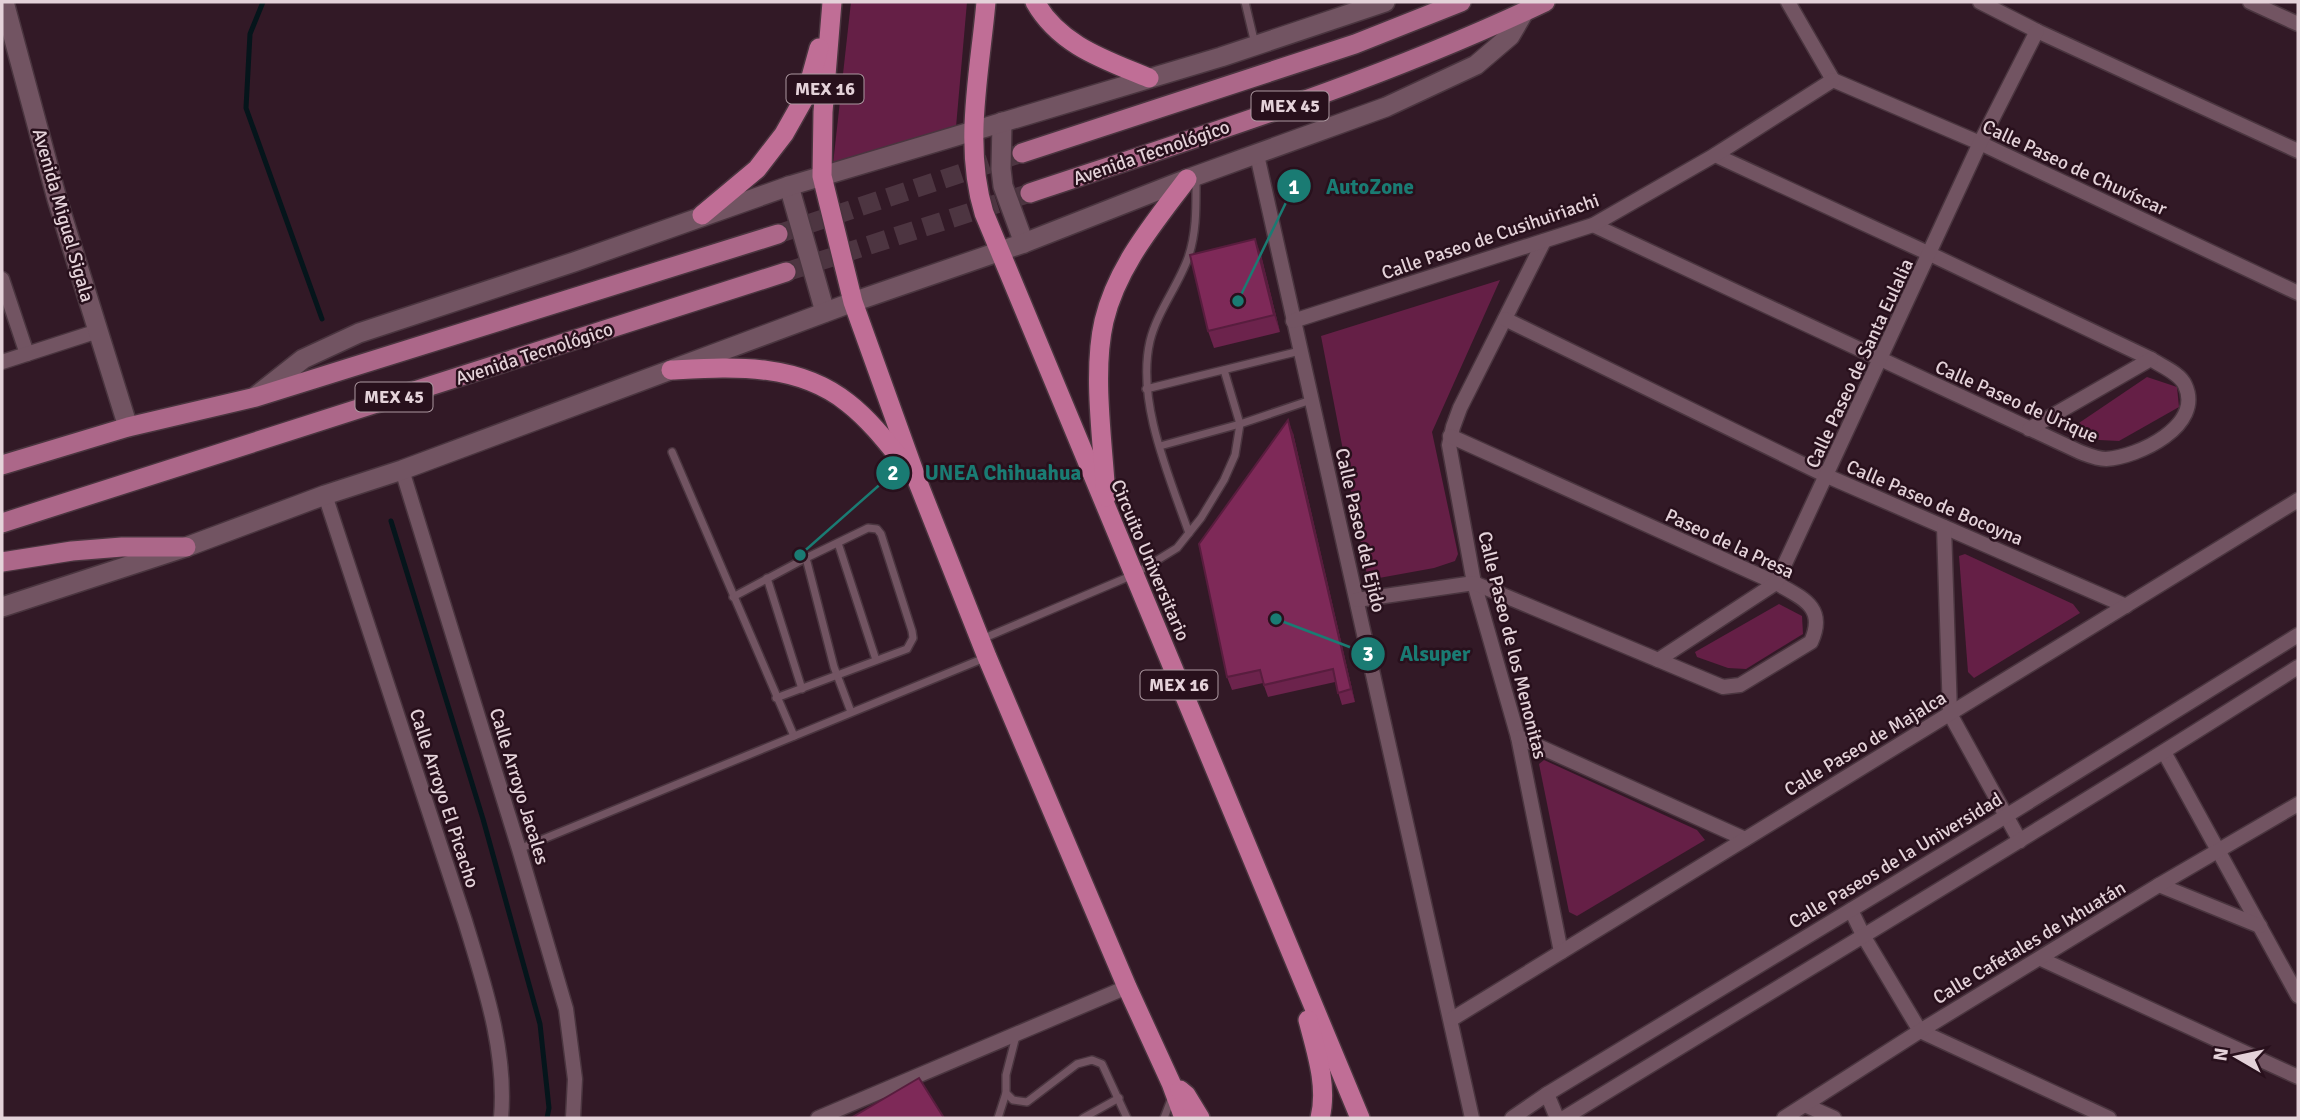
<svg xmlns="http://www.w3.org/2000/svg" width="2300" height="1120" viewBox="0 0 2300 1120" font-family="Signika,sans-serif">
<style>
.green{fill:#651f46}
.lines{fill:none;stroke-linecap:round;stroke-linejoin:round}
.stream{stroke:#05151b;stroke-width:5}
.primary-tunnel{stroke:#4d3541;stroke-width:19;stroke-dasharray:19 10;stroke-linecap:butt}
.service-casing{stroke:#4a353f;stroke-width:10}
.minor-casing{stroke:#4a353f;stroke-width:17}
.tertiary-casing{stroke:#4a353f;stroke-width:22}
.secondary-casing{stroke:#4a353f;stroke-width:22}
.primary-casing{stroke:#4a353f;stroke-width:22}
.trunk-casing{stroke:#4a353f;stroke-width:22}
.service{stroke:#725462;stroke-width:7}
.minor{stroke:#725462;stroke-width:14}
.tertiary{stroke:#725462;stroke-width:19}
.secondary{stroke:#725462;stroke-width:19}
.primary{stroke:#ac6789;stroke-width:19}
.trunk{stroke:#c06e96;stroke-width:19}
.wall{fill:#6c234c}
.shaded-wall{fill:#581d3e}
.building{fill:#7e2958;stroke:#581d3e;stroke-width:2}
.labels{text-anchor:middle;stroke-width:5;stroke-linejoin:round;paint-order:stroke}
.shield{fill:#28101c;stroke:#ac98a0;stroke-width:2}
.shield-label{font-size:18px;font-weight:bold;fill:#e4d2d9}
.street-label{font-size:19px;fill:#e4d2d9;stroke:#28101c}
.leader{fill:none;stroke:#1a7b73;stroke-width:2.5}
.callout-dot{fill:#1a7b73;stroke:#28101c;stroke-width:2.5}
.mark-label{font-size:21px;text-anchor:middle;font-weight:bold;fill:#fff}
.callout-label{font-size:21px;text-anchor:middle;font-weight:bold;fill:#1a7b73;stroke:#28101c;stroke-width:5;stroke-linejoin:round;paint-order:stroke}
</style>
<rect width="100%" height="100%" fill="#321926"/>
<g class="green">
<path d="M851,2H967L956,127L833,164Z"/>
<path d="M1500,280L1432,432L1458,554L1455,561L1434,568L1368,580L1321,336Z"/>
<path d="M2147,377L2177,387L2179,407L2119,441L2099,440L2073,427Z"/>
<path d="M1965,554L2073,604L2080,613L1974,678L1968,672L1959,556Z"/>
<path d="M1779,604L1802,616L1803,634L1746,669L1728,668L1697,657L1695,652Z"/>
<path d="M1544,760L1697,830L1705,840L1577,916L1569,912L1539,764Z"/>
</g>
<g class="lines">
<g class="stream">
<path d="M263,2L250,34L246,108L322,319"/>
<path d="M391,521L483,819L540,1024L549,1108L547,1118"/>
</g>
<g class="primary-tunnel">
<path d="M778,234L1022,153"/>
<path d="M786,272L1030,193"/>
</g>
<g class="service-casing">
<g id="service">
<path d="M1245,2L1255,44"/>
<path d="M1146,389L1300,351"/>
<path d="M1160,446L1240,424L1224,370"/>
<path d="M672,452L794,736"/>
<path d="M1189,533C1169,476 1136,401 1150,341C1157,312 1178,286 1188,258C1197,232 1196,205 1196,178"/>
<path d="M838,543L876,660"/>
<path d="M806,558L834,667L851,712"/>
<path d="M767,578L802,689"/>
<path d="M733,597L806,558L868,528L877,529L881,534L912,631L913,638L907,649L776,698"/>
<path d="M982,639L1133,575L1177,548L1201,518L1224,480L1235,455L1240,424L1311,400"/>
<path d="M519,849L987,657"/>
<path d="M1016,1036L1006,1075V1093L1013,1100L1027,1102L1077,1064L1092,1060L1102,1064L1127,1118"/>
<path d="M998,1118L1006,1093"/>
<path d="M1083,1118L1119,1098"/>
<path d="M1164,1118L1172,1097"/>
</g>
</g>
<g class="minor-casing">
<g id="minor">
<path d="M1788,2L1833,80"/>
<path d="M1980,2L2037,31L2298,151"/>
<path d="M2250,2L2298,24"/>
<path d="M1833,80L1980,143L2298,293"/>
<path d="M1257,155L1472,1118"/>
<path d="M1593,225L2080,452C2088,455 2097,459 2106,459C2138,457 2204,426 2185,385C2180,373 2161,366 2151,359L1930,254L1715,155"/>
<path d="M1544,241L1460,408L1453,427L1449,445L1474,583L1518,737L1561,952"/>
<path d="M2,279L27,354"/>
<path d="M1505,319L1827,476L2126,606"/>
<path d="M1293,321L1593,225L1715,155L1833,80"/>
<path d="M2,362L98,331"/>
<path d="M2029,429L2151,359"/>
<path d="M402,470L519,849L566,1009L575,1079L573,1118"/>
<path d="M325,495L465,921C484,984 507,1051 501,1118"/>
<path d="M1944,527L1950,714L2020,841"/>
<path d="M1357,600L1474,583L1723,687L1740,685L1811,642C1827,607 1802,598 1776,583L1450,436"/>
<path d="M1658,660L1776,583L1980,143L2037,31"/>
<path d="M1518,737L1745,839"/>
<path d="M2164,752L2298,996"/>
<path d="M2159,885L2260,926"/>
<path d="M1851,910L1864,937L1920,1031L2109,1118"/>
<path d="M2041,959L2298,1077"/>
<path d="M1452,1019L2298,500"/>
<path d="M1547,1094L1557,1118"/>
<path d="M1805,1105L1834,1118"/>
<path d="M818,1118L1127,987"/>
<path d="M1512,1118L1547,1094L2006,816L2298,635"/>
<path d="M1564,1118C1809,968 2056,821 2298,667"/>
<path d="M1784,1118L1920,1031L2159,885L2298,804"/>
</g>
</g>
<g class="tertiary-casing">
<path id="tertiary" d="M4,2L57,199L128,427"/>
</g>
<g class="secondary-casing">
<g id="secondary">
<path d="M1002,122L1001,169L1003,186L1024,243"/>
<path d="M789,186L825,312"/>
<path d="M256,396L303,359L359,333L574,262L789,186L1221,57L1385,2"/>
<path d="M2,607L186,547L325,495L402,470L853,302L1024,243L1187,179L1386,107L1476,65L1510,36L1524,12"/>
</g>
</g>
<g class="primary-casing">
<g id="primary">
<path d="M1022,153L1355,44L1461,2"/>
<path d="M1030,193C1204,135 1379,81 1545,2"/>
<path d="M2,465L128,427L256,397L778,234"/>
<path d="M2,523L786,272"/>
<path d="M2,562L72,551L122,547H186"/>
</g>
</g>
<g class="trunk-casing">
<g id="trunk">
<path d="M832,2L823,112L822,176L853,302L917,480L987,657L1127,987L1171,1083L1184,1118"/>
<path d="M986,2C980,71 963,145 984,213L1360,1118"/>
<path d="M1035,2C1060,46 1106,60 1149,78"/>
<path d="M702,215L757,169L784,134L806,95L819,48"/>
<path d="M671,370C732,367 797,362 848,403C871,421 889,445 907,467"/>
<path d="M1106,497C1103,443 1092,373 1104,321C1117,266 1155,222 1187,179"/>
<path d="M1308,1020C1316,1051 1328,1086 1320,1118"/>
<path d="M1180,1090L1186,1095L1200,1118"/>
</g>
</g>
<use href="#service" class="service"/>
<use href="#minor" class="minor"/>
<use href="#tertiary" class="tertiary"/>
<use href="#secondary" class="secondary"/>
<use href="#primary" class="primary"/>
<use href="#trunk" class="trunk"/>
</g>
<g class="wall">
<path d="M1261,255L1280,332L1214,348L1208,331Z"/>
<path d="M1293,433L1355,702L1342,705L1335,682L1268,697L1263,683L1232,690L1227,677Z"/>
</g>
<g class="shaded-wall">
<path d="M1255,239L1261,255L1280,332L1274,315Z"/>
<path d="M1288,420L1293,433L1355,702L1351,689Z"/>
</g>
<g class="building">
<path d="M1255,239L1274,315L1208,331L1190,255Z"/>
<path d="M1288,420L1351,689L1338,693L1333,669L1264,685L1260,670L1227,677L1199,544Z"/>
<path d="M919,1078L944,1118H851Z"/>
</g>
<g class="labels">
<g class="shield">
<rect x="786.5" y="74.5" width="77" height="29" rx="5"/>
<rect x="1251.5" y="91.5" width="77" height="29" rx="5"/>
<rect x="355.5" y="382.5" width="77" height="29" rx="5"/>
<rect x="1140.5" y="670.5" width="77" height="29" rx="5"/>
</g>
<g class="shield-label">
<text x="825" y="95">MEX 16</text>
<text x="1290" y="112">MEX 45</text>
<text x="394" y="403">MEX 45</text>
<text x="1179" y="691">MEX 16</text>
</g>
<g class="street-label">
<text transform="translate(1151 152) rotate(-19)" y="7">Avenida Tecnológico</text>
<text transform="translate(2075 167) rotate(25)" y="7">Calle Paseo de Chuvíscar</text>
<text transform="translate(64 215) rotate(74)" y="7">Avenida Miguel Sigala</text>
<text transform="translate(1490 236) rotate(-19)" y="7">Calle Paseo de Cusihuiriachi</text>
<text transform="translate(534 353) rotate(-18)" y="7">Avenida Tecnológico</text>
<text transform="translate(1859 363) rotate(-65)" y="7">Calle Paseo de Santa Eulalia</text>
<text transform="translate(2017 401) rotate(24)" y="7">Calle Paseo de Urique</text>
<text transform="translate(1935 502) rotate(23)" y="7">Calle Paseo de Bocoyna</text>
<text transform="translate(1361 530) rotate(77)" y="7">Calle Paseo del Ejido</text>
<text transform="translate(1730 543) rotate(25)" y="7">Paseo de la Presa</text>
<text transform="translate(1151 560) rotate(67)" y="7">Circuito Universitario</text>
<text transform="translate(1513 645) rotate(76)" y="7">Calle Paseo de los Menonitas</text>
<text transform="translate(1865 743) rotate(-31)" y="7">Calle Paseo de Majalca</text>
<text transform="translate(520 786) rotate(73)" y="7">Calle Arroyo Jacales</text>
<text transform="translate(445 798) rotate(72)" y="7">Calle Arroyo El Picacho</text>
<text transform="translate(1895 860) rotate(-31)" y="7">Calle Paseos de la Universidad</text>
<text transform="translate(2029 942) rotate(-31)" y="7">Calle Cafetales de Ixhuatán</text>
</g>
</g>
<path class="leader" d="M1238 301L1294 186M800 555L893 473M1276 619L1368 654"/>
<g class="callout-dot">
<circle cx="1238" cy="301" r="7"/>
<circle cx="800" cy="555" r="7"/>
<circle cx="1276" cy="619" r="7"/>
<circle cx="1294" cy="186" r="18"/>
<circle cx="893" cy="473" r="18"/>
<circle cx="1368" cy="654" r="18"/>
</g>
<g class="mark-label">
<text x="1294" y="194">1</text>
<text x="893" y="480">2</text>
<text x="1368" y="661">3</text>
</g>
<g class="callout-label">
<text x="1370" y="194">AutoZone</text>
<text x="1003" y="480">UNEA Chihuahua</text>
<text x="1435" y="661">Alsuper</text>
</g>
<rect width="2300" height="1120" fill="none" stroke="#e4d2d9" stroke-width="7"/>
<g transform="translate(2237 1057) rotate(279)" stroke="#28101c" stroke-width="5" paint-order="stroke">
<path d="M0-5L12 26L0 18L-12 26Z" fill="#e4d2d9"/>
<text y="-10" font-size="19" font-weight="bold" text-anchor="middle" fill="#e4d2d9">N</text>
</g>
</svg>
